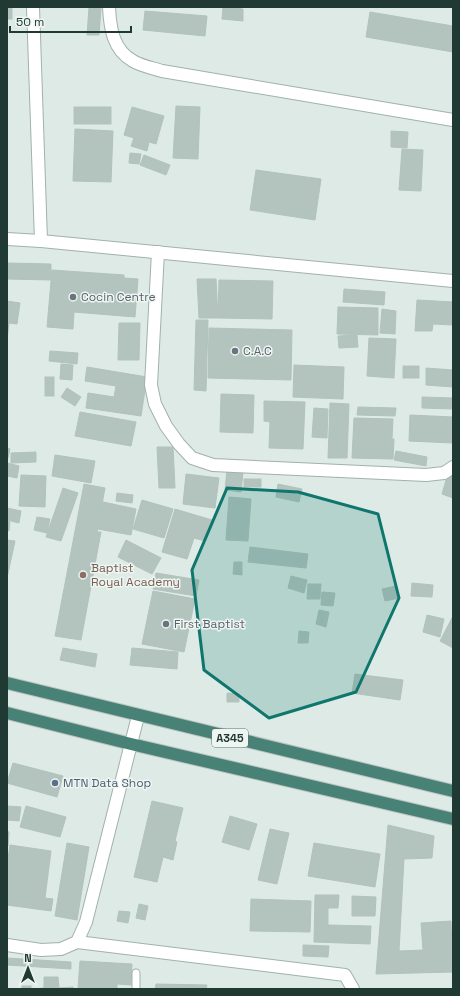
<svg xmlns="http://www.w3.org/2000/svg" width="460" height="996" viewBox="0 0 460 996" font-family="'Space Grotesk',sans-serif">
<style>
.building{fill:#b3c4be;stroke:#b1c3bc}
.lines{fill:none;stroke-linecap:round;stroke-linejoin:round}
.service-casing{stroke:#a1b1ac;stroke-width:9}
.minor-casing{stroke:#a1b1ac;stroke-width:14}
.trunk-casing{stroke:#bcc4c2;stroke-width:14}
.service{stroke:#fff;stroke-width:7}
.minor{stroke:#fff;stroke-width:12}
.trunk{stroke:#488276;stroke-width:12}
.marked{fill:#0f766e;fill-opacity:0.2;stroke:#0f766e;stroke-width:3;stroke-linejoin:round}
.worship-dot{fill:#6b7280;stroke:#eef6f2;stroke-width:1.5}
.education-dot{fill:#8d6e63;stroke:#eef6f2;stroke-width:1.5}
.service-dot{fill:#5c6f8a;stroke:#eef6f2;stroke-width:1.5}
.labels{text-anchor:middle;stroke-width:3;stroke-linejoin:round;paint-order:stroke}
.shield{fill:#eef6f2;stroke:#5e726c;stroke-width:1}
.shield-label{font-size:11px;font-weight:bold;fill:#203933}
.worship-label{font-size:12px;fill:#5b616d;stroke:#eef6f2;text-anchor:start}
.education-label{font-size:12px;fill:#785e54;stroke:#eef6f2;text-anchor:start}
.service-label{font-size:12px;fill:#4e5e75;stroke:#eef6f2;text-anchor:start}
</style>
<rect width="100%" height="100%" fill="#deeae5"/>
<g class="building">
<rect x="7" y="7" width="5" height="12"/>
<path d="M89,7L101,8L99,35H87Z"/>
<path d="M223,7L243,9V21L222,19Z"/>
<path d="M145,11L207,16L205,36L143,30Z"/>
<path d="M370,12L453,26V52L366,37Z"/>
<path d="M176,106L200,107L198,159L173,158Z"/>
<rect x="74" y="107" width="37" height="17"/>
<path d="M132,107L164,116L156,144L149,142L147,151L131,146L134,138L124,135Z"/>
<path d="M75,129L113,131L111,182L73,181Z"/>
<path d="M391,131L408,132L407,148L391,147Z"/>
<path d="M402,149L423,150L421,191L399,190Z"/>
<path d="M130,153L141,154L139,164L129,163Z"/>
<path d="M144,155L170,165L166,175L140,165Z"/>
<path d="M256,170L321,179L315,220L250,210Z"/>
<path d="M7,263L51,264V280L7,279Z"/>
<path d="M52,270L124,275V278L138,279L135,317L74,312L73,329L47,327Z"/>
<path d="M197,279H216L218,318H199Z"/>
<path d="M219,280L273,281L272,319L218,318Z"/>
<path d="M344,289L385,292L384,305L343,302Z"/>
<path d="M417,300L453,302V325L433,324L432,331H415Z"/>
<path d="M7,301L20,303L17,324L9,323L7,340Z"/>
<path d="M338,307L378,308V335L337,334Z"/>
<path d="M382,309L396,311L395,334L380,333Z"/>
<path d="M196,320H208L206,391L194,390Z"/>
<path d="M119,323H140L139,360H118Z"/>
<path d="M209,328L292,330L291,380L208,378Z"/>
<path d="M357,335L358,347L339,348L338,336Z"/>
<path d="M369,338L396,339L394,378L367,376Z"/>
<path d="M50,351L78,353L77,364L49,361Z"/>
<path d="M61,364L73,365L72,380L60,379Z"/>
<path d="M294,365L344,367L343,399L293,397Z"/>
<rect x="403" y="366" width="16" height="12"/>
<path d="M87,367L147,377L141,416L86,408L88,393L114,397L116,386L85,381Z"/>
<path d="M426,368L453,370V387L426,385Z"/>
<rect x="45" y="377" width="9" height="19"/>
<path d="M67,388L81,397L75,406L61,397Z"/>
<path d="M221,394L254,395L253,433L220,432Z"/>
<path d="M422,397L453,398V409L422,408Z"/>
<path d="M264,401L305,402L303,449L269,448L270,422L264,421Z"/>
<path d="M330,403L349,404L347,458H328Z"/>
<path d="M358,407L396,408L395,416L357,415Z"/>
<path d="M314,408L328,409L327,438L312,437Z"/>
<path d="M80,412L136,422L131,446L75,436Z"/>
<path d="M410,415L453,417V443L409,441Z"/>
<path d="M354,418L393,419L392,439H394L393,459L352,458Z"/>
<path d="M157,447H173L175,488H159Z"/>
<path d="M7,448L10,449L8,458H7Z"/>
<path d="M396,451L427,457L426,466L394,460Z"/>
<path d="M36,452V462L11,463V453Z"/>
<path d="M55,455L95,461L91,483L52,476Z"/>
<path d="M7,463L19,466L17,478L7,476Z"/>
<path d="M227,470L243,472L241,492L225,490Z"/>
<path d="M448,473L453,475V498L442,494Z"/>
<path d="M186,474L219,478L215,508L183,504Z"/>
<path d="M21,475L46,476L45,507L19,506Z"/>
<rect x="244" y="479" width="17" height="8"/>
<path d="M84,484L105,488L97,532H101L81,640L55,636Z"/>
<path d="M278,484L302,489L299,502L276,497Z"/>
<path d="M63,488L78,493L61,541L46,537Z"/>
<path d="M117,493L133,495L132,503L116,501Z"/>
<path d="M229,497L251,499L248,541L226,540Z"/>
<path d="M142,500L173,509L164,538L133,529Z"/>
<path d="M103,502L136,509L131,535L98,529Z"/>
<path d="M7,508L21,511L19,523L7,520Z"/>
<path d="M175,509L212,520L205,541L194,538L187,559L162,552Z"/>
<path d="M37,517L50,519L47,533L34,530Z"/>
<path d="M7,521L10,522L9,531L7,530Z"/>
<path d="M7,540L15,541L7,578Z"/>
<path d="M126,540L161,558L152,574L118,557Z"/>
<path d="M250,547L308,554L306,568L248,562Z"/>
<path d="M234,562H242V575L233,574Z"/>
<path d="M156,573L199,580L196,596L153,589Z"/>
<path d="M291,576L307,580L304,593L288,588Z"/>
<path d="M412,583L433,585L432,597L411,596Z"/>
<path d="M308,584H321L320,599H307Z"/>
<path d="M396,586L399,598L385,601L382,589Z"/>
<path d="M153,591L195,599L184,652L142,644Z"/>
<path d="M322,592L335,593L333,606L321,605Z"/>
<path d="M319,610L329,612L326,627L316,624Z"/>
<path d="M427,615L444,619L440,637L423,632Z"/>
<path d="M453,616V648L440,641Z"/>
<path d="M299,631L309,632L308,643H298Z"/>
<path d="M63,648L97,654L95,667L60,660Z"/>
<path d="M132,648L178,652L177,669L130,665Z"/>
<path d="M355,674L403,680L400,700L352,693Z"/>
<path d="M227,693L239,694V702H227Z"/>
<path d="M13,763L63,776L57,797L7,783Z"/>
<path d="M152,801L183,808L175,841L177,842L173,860L163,857L157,882L134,877Z"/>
<path d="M7,806L21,807L19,821L7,820Z"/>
<path d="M26,806L66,817L60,837L20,827Z"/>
<path d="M230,816L257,824L249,850L222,842Z"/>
<path d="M388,825L434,836L432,858L404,859L399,951L423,950L421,923L451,921L452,951H453V972L376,974Z"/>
<path d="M270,829L289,833L277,884L258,880Z"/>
<path d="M7,831L9,832L8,846H7Z"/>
<path d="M67,843L89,847L77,920L55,916Z"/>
<path d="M314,843L380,854L375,887L308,876Z"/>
<path d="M10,845L51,851L45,898L53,899L51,911L7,905V865Z"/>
<path d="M315,895H339L338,908H328V925L371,926L370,944L314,942Z"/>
<path d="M352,896L376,897L375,916H352Z"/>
<path d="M251,899L311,901L310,932L250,931Z"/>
<path d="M139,904L148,906L145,920L136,918Z"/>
<path d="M119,911L130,912L128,923L117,921Z"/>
<path d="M303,945L329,946L328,957L303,956Z"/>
<path d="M7,958L71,962V969L7,965Z"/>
<path d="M80,961L132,964L131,985L117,984V989H78Z"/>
<path d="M44,977H58L59,988L73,987L74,989H33L44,988Z"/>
<path d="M156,984L207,985L206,989H155Z"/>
<rect x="22" y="986" width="9" height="3"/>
</g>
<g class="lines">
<g class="service-casing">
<path id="service" d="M136,973V989"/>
</g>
<g class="minor-casing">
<g id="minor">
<path d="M33,7L41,241"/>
<path d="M109,7C110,28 113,50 133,61C141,66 153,68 162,71L453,120"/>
<path d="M7,239L41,241L453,281"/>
<path d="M158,252L151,385L155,404L166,426L179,444L192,458L213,465L426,475L444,473L453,467"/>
<path d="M77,942L345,975L353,989"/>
<path d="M7,945L41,950L61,949L77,942L86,922L138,716"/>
</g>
</g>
<g class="trunk-casing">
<g id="trunk">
<path d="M7,683L453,791"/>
<path d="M7,713L131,744L453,819"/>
</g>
</g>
<use href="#service" class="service"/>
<use href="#minor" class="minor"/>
<use href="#trunk" class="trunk"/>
</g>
<path class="marked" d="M227,488L298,492L378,514L399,598L356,692L269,718L204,670L192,570Z"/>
<g class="worship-dot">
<circle cx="73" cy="297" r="4"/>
<circle cx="235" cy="351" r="4"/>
<circle cx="166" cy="624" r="4"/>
</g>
<circle class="education-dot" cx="83" cy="575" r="4"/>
<circle class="service-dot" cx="55" cy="783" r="4"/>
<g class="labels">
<rect class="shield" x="212" y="729" width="36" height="18" rx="3"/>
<g class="shield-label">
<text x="230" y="742">A345</text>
</g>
<g class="worship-label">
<text x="81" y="301">Cocin Centre</text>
<text x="243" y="355">C.A.C</text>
<text x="174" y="628">First Baptist</text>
</g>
<g class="education-label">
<text x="91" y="572">Baptist<tspan x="91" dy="14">Royal Academy</tspan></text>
</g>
<g class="service-label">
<text x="63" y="787">MTN Data Shop</text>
</g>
</g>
<rect width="460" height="996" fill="none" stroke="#203933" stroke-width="16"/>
<g transform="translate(28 968)" stroke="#eef6f2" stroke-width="3" paint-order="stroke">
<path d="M0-3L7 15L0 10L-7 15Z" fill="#203933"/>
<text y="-6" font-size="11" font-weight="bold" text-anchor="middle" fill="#203933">N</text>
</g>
<path d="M10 26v6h121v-6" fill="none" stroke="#203933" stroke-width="2"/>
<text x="16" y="26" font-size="12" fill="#203933" stroke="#eef6f2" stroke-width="3" paint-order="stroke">50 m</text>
</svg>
